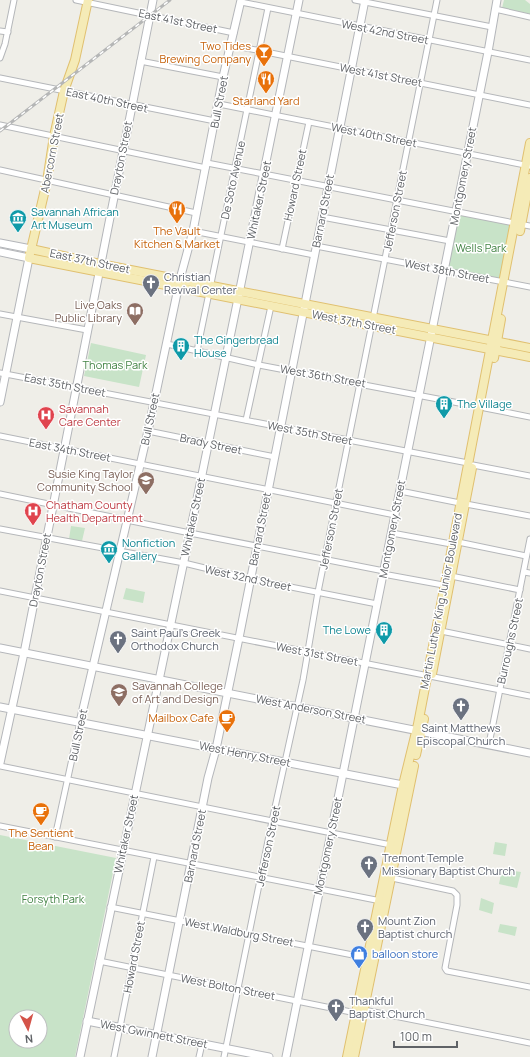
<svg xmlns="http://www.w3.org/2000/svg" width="530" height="1057" viewBox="0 0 530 1057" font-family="Manrope,sans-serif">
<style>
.green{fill:#c8e3c8;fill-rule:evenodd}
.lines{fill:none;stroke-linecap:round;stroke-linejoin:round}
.street-casing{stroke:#b5b7ba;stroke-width:7}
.secondary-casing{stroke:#b4b6ba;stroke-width:9}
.primary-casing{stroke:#e0c070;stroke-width:10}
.street{stroke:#fff;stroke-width:5}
.secondary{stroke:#fff;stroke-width:7}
.primary{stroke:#f5ebb7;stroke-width:8}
.rail-casing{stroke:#b5b6b6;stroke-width:3}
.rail{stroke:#fff;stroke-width:1.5;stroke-dasharray:4.5;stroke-linecap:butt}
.labels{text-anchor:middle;stroke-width:3;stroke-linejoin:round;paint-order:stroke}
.street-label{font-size:11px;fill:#5f6266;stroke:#fff}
.food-label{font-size:11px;fill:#c56008;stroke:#fff}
.culture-label{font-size:11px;fill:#0d838f;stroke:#fff;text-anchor:start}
.park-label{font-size:11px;fill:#428344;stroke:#fff}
.worship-label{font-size:11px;fill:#5b616d;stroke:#fff;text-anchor:start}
.education-label{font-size:11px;fill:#785e54;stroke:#fff;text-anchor:end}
.health-label{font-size:11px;fill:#be3a42;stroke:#fff;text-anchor:start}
.shop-label{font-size:11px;fill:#366cbe;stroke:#fff;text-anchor:start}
</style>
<rect width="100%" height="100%" fill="#efeee8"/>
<g class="green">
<path d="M504,0H525L530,4V14L502,8Z"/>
<path d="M457,214L517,225L506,282L446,270Z"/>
<path d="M91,343L146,355L139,387L84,376Z"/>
<path d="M71,526L85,528L82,541L69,539Z"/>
<path d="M126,588L145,592L143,603L123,599Z"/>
<path d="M0,835L116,858L75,1057H0ZM16,1017H40V1041H16Z"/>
<path d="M495,842L507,844L505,856L493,854Z"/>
<path d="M502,869L521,872L517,888L499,884Z"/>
<path d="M481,898L494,903L492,914L479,910Z"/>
<path d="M500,924L517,927L515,936L498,932Z"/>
</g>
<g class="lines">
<g class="street-casing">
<g id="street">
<path d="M76,0L234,33"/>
<path d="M355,0L492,27"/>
<path d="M241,2L530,60"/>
<path d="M495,9L530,17"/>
<path d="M0,31L8,32"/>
<path d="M231,45L530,105"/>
<path d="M0,58L5,44L14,0"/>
<path d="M140,61L223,77"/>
<path d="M0,78L215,121"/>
<path d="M219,104L530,166"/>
<path d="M0,125L206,168"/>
<path d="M207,163L530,226"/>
<path d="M0,170L196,213"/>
<path d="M322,217L450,241"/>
<path d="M193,231L314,255"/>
<path d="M316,246L530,287"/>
<path d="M282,249L309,122"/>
<path d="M0,314L87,330"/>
<path d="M167,344L259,365L480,407"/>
<path d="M197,351L268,8"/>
<path d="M0,373L468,463"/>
<path d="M485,408L530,417"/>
<path d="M246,420L271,306"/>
<path d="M148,431L275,457"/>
<path d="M0,436L395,515"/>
<path d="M473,465L530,476"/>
<path d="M400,491L460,503"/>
<path d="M0,494L190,533L384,571"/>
<path d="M466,504L530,516"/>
<path d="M0,529L184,563L250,579L377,604"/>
<path d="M392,533L451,544"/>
<path d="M458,542L526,556"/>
<path d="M524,572L530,573"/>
<path d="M383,574L443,585"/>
<path d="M451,576L520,590"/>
<path d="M0,591L530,696"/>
<path d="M441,631L530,649"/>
<path d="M489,744L530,539"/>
<path d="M0,766L391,845"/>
<path d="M0,826L381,901"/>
<path d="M55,837L80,722"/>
<path d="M392,878L453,891L457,895V905L445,968L447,971L530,987"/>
<path d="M110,907L368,958"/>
<path d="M99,961L356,1013"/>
<path d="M364,1010L530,1043"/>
<path d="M114,1057L154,857"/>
<path d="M199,1057L202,1044"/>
<path d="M224,1057L272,821L303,680L318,592L437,0"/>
</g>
</g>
<g class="secondary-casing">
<g id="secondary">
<path d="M0,243L31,249"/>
<path d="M0,252L29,258L0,402"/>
<path d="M0,648L530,753"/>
<path d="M0,707L408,786"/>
<path d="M80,722L148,431L180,279L193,231L223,77L241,0"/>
<path d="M0,763L24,653L153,0"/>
<path d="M87,1021L269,1057"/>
<path d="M80,1057L197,499L299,0"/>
<path d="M152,1057L208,778L216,749L239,638L365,0"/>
<path d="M286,1057L488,52L497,0"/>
</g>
</g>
<g class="primary-casing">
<g id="primary">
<path d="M88,0L75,60L64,91L54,136L47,181L29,258L530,357"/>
<path d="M520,231L530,178"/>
<path d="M31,249L100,264L530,348"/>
<path d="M494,358L501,319"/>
<path d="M432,674L472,468"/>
<path d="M416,755L424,719"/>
<path d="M347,1057L403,785L418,724L530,143"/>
<path d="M354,1057L414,766"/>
</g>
</g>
<use href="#street" class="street"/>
<use href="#secondary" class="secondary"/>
<use href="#primary" class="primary"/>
<g class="rail-casing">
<path id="rail" d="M0,131L170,0"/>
</g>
<use href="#rail" class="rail"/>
</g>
<defs>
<g id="bar-pin" transform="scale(0.9)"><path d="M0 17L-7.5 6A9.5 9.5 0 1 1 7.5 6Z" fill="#e8710a" stroke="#fff"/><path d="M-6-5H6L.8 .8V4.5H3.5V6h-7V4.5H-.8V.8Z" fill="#fff"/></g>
<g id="restaurant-pin" transform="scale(0.9)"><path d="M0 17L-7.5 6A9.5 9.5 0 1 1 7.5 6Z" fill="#e8710a" stroke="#fff"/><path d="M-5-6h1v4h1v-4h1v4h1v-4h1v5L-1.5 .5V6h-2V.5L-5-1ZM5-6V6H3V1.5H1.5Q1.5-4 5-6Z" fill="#fff"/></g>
<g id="museum-pin" transform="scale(0.9)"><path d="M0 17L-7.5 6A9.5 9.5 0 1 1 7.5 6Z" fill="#0f9aa8" stroke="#fff"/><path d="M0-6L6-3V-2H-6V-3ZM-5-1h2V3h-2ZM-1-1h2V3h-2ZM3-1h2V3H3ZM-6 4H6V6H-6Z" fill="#fff"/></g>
<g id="church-pin" transform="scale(0.9)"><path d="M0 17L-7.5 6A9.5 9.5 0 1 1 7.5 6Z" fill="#6b7280" stroke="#fff"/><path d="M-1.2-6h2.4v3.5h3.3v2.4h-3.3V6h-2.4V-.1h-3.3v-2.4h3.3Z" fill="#fff"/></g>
<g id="library-pin" transform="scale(0.9)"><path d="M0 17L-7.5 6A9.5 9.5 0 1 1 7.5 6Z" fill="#8d6e63" stroke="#fff"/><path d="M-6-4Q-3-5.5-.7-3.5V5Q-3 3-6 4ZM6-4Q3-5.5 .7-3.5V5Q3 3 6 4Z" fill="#fff"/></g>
<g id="building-pin" transform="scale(0.9)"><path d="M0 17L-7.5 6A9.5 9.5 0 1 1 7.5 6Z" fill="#0f9aa8" stroke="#fff"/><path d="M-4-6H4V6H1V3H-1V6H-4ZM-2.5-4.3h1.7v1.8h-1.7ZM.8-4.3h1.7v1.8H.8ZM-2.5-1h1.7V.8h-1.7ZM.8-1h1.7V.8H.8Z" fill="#fff"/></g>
<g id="hospital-pin" transform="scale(0.9)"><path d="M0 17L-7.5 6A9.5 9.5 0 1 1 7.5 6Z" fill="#e0444e" stroke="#fff"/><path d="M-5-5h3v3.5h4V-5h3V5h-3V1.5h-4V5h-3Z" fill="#fff"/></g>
<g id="school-pin" transform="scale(0.9)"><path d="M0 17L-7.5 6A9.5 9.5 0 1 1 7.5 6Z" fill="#8d6e63" stroke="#fff"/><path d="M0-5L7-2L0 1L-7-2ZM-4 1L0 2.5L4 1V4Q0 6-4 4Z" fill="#fff"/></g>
<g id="university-pin" transform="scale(0.9)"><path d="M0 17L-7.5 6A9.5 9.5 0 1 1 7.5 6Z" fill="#8d6e63" stroke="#fff"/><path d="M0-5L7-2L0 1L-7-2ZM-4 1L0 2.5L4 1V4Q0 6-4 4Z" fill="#fff"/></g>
<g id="cafe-pin" transform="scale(0.9)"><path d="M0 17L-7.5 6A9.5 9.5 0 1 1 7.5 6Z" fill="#e8710a" stroke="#fff"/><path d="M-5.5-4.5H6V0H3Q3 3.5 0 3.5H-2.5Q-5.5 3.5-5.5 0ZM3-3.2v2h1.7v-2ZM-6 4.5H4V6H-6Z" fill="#fff"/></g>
<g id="shop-pin" transform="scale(0.9)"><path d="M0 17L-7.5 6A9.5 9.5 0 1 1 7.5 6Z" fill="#3f7fe0" stroke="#fff"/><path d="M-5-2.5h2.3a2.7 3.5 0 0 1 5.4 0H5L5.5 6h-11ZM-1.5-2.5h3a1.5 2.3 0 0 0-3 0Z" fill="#fff"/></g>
</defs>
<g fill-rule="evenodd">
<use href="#bar-pin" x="264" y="52"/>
<use href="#restaurant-pin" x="266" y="79"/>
<use href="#restaurant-pin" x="177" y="209"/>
<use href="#museum-pin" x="18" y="218"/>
<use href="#church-pin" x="151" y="283"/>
<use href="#library-pin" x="135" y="311"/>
<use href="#building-pin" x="181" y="346"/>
<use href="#building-pin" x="444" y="404"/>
<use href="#hospital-pin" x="46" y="415"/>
<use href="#school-pin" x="146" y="480"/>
<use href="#hospital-pin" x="33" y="511"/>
<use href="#museum-pin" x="109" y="549"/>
<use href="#building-pin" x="384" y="630"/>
<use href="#church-pin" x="118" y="639"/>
<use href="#university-pin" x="119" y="692"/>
<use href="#church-pin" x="461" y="706"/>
<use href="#cafe-pin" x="227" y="718"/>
<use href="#cafe-pin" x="41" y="811"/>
<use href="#church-pin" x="369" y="864"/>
<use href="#church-pin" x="365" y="927"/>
<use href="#shop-pin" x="359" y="954"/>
<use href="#church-pin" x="336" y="1007"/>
</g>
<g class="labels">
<g class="street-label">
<text transform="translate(178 21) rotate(12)" y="4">East 41st Street</text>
<text transform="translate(385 32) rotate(11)" y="4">West 42nd Street</text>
<text transform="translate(381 75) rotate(11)" y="4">West 41st Street</text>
<text transform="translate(107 100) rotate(12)" y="4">East 40th Street</text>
<text transform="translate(219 102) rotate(-79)" y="4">Bull Street</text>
<text transform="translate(374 135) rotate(11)" y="4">West 40th Street</text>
<text transform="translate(52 153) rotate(-79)" y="4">Abercorn Street</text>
<text transform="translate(121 158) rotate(-79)" y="4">Drayton Street</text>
<text transform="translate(463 176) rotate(-79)" y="4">Montgomery Street</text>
<text transform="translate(233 180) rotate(-78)" y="4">De Soto Avenue</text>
<text transform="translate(295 185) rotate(-78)" y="4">Howard Street</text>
<text transform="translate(259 200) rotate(-78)" y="4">Whitaker Street</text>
<text transform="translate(323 211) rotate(-79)" y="4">Barnard Street</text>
<text transform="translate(395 211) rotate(-79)" y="4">Jefferson Street</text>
<text transform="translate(90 261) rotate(12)" y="4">East 37th Street</text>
<text transform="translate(447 271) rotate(11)" y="4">West 38th Street</text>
<text transform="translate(354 322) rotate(11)" y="4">West 37th Street</text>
<text transform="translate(323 376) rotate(10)" y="4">West 36th Street</text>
<text transform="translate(65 385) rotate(11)" y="4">East 35th Street</text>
<text transform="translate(150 419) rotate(-78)" y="4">Bull Street</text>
<text transform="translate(310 433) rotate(11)" y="4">West 35th Street</text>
<text transform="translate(211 444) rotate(12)" y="4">Brady Street</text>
<text transform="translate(70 450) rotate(11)" y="4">East 34th Street</text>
<text transform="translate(193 517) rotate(-78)" y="4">Whitaker Street</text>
<text transform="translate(260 529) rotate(-79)" y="4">Barnard Street</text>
<text transform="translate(331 529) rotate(-79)" y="4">Jefferson Street</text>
<text transform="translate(392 529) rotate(-79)" y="4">Montgomery Street</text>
<text transform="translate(40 570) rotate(-79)" y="4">Drayton Street</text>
<text transform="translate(248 578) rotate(12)" y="4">West 32nd Street</text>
<text transform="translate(441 601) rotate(-79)" y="4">Martin Luther King Junior Boulevard</text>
<text transform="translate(510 641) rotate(-78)" y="4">Burroughs Street</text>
<text transform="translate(317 654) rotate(11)" y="4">West 31st Street</text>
<text transform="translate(311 709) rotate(11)" y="4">West Anderson Street</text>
<text transform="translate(78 735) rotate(-78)" y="4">Bull Street</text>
<text transform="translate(245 754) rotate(11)" y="4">West Henry Street</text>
<text transform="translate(126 834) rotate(-78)" y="4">Whitaker Street</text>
<text transform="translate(195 846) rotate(-79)" y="4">Barnard Street</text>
<text transform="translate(268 846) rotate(-78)" y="4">Jefferson Street</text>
<text transform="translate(328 846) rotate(-78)" y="4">Montgomery Street</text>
<text transform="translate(239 932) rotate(11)" y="4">West Waldburg Street</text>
<text transform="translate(134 957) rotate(-79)" y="4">Howard Street</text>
<text transform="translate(228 987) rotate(11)" y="4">West Bolton Street</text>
<text transform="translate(154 1034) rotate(11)" y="4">West Gwinnett Street</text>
</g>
<g class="food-label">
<text x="251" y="50" text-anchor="end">Two Tides<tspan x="251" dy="13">Brewing Company</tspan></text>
<text x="266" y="105">Starland Yard</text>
<text x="177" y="235">The Vault<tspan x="177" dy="13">Kitchen &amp; Market</tspan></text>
<text x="214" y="722" text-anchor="end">Mailbox Cafe</text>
<text x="41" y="837">The Sentient<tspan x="41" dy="13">Bean</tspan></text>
</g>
<g class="culture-label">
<text x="31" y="216">Savannah African<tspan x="31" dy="13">Art Museum</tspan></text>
<text x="194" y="344">The Gingerbread<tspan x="194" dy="13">House</tspan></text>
<text x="457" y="408">The Village</text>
<text x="122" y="547">Nonfiction<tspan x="122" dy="13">Gallery</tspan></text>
<text x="371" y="634" text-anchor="end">The Lowe</text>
</g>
<g class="park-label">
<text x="481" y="252">Wells Park</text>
<text x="115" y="369">Thomas Park</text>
<text x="53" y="903">Forsyth Park</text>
</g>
<g class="worship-label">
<text x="164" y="281">Christian<tspan x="164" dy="13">Revival Center</tspan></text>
<text x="131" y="637">Saint Paul's Greek<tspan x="131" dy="13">Orthodox Church</tspan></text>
<text x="461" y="732" text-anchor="middle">Saint Matthews<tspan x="461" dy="13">Episcopal Church</tspan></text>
<text x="382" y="862">Tremont Temple<tspan x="382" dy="13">Missionary Baptist Church</tspan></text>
<text x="378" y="925">Mount Zion<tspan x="378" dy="13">Baptist church</tspan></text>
<text x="349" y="1005">Thankful<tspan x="349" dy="13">Baptist Church</tspan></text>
</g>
<g class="education-label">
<text x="122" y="309">Live Oaks<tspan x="122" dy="13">Public Library</tspan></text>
<text x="133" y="478">Susie King Taylor<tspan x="133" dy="13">Community School</tspan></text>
<text x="132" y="690" text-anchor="start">Savannah College<tspan x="132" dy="13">of Art and Design</tspan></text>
</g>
<g class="health-label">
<text x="59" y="413">Savannah<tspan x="59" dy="13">Care Center</tspan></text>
<text x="46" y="509">Chatham County<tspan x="46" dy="13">Health Department</tspan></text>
</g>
<g class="shop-label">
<text x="372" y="958">balloon store</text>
</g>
</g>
<g transform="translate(28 1029) rotate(174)"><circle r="19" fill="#ffffff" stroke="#bfc0c2"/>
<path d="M0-3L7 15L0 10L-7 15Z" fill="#d45349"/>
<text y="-6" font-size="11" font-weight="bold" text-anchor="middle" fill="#5f6266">N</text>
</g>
<path d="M394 1041v6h63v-6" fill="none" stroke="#5f6266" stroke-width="2"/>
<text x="400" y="1041" font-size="12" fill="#5f6266" stroke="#ffffff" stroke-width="3" paint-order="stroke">100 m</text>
</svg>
